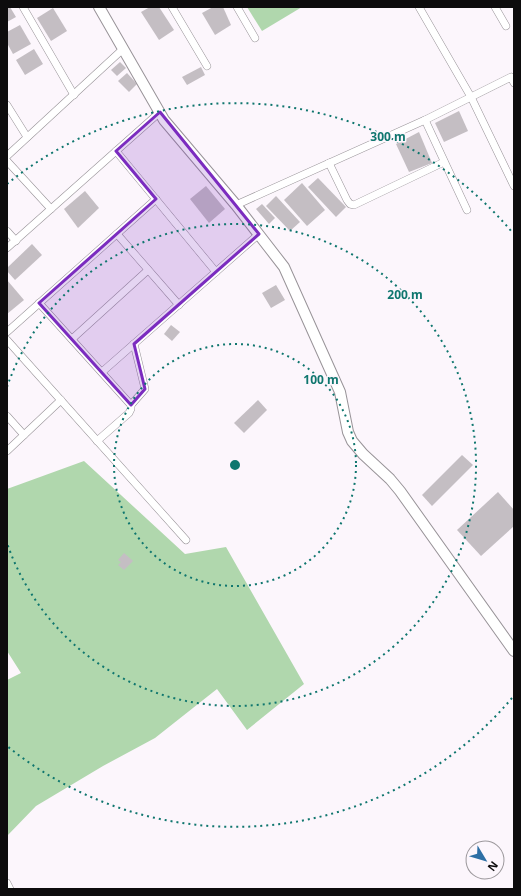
<svg xmlns="http://www.w3.org/2000/svg" width="521" height="896" viewBox="0 0 521 896" font-family="'Noto Sans',sans-serif">
<style>
.green{fill:#b0d7ad}
.building{fill:#c4bec3}
.lines{fill:none;stroke-linecap:round;stroke-linejoin:round}
.street-casing{stroke:#989398;stroke-width:8}
.secondary-casing{stroke:#989398;stroke-width:12}
.street{stroke:#fff;stroke-width:7}
.secondary{stroke:#fff;stroke-width:10}
.marked{fill:#7b2cbf;fill-opacity:0.2;stroke:#7b2cbf;stroke-width:3;stroke-linejoin:round}
.ring{fill:none;stroke:#0f766e;stroke-width:2;stroke-dasharray:2 4}
.centre{fill:#0f766e;stroke:#fcf6fc;stroke-width:2}
.ring-label{font-size:12px;text-anchor:middle;font-weight:bold;fill:#0f766e;stroke:#fcf6fc;stroke-width:3;stroke-linejoin:round;paint-order:stroke}
</style>
<rect width="100%" height="100%" fill="#fcf6fc"/>
<g class="green">
<path d="M247,7H302L262,31Z"/>
<path d="M84,461L185,554L226,547L304,684L247,730L217,689L155,738L103,766L36,806L7,836V680L21,673L7,651V489Z"/>
</g>
<g class="building">
<path d="M7,7H10L16,17L7,22Z"/>
<path d="M150,7H159L174,30L159,40L141,12Z"/>
<path d="M213,7H223L231,25L215,35L202,13Z"/>
<path d="M53,8L67,31L51,41L37,18Z"/>
<path d="M20,25L31,44L13,54L7,43V32Z"/>
<path d="M34,49L43,64L25,75L16,60Z"/>
<path d="M120,62L126,68L117,76L111,70Z"/>
<path d="M201,67L205,75L187,85L182,77Z"/>
<path d="M127,73L137,84L129,92L118,81Z"/>
<path d="M459,111L468,131L444,142L435,123Z"/>
<path d="M419,132L432,163L409,172L396,144Z"/>
<path d="M318,178L346,207L336,217L308,187Z"/>
<path d="M302,183L325,210L307,226L284,200Z"/>
<path d="M206,186L225,209L209,223L190,199Z"/>
<path d="M85,191L99,208L78,228L64,209Z"/>
<path d="M276,196L300,222L290,231L266,206Z"/>
<path d="M262,204L275,218L269,224L256,209Z"/>
<path d="M32,244L42,255L15,280L7,271V268Z"/>
<path d="M7,280L24,300L7,314Z"/>
<path d="M276,285L285,300L271,308L262,293Z"/>
<path d="M171,325L180,332L172,341L164,334Z"/>
<path d="M258,400L267,410L244,433L234,423Z"/>
<path d="M462,455L473,465L432,506L422,495Z"/>
<path d="M498,492L514,510V526L481,556L457,530Z"/>
<path d="M124,553L133,561L124,570L118,565L121,562L118,560Z"/>
</g>
<g class="lines">
<g class="street-casing">
<g id="street">
<path d="M23,7L74,95"/>
<path d="M172,7L207,66"/>
<path d="M237,7L255,38"/>
<path d="M419,7L471,97L514,186"/>
<path d="M495,7L506,26"/>
<path d="M7,105L27,137"/>
<path d="M425,120L467,210"/>
<path d="M116,151L216,272"/>
<path d="M7,156L123,49"/>
<path d="M7,161L51,209"/>
<path d="M329,163L347,200L350,204L354,205L444,162"/>
<path d="M236,205L425,120L511,77L514,83"/>
<path d="M7,231L16,241"/>
<path d="M117,234L179,305"/>
<path d="M7,248L160,112"/>
<path d="M39,303L131,405V409L129,413L97,441"/>
<path d="M7,332L156,199"/>
<path d="M72,339L148,270"/>
<path d="M7,340L186,540"/>
<path d="M102,372L259,234"/>
<path d="M131,405L145,389L134,344"/>
<path d="M7,416L24,435"/>
<path d="M7,451L61,400"/>
<path d="M7,883L10,889"/>
</g>
</g>
<g class="secondary-casing">
<path id="secondary" d="M99,7L164,120L236,205L284,267L340,392L348,432L352,441L363,454L390,479L400,491L514,651"/>
</g>
<use href="#street" class="street"/>
<use href="#secondary" class="secondary"/>
</g>
<path class="marked" d="M160,112L259,234L134,344L145,389L131,405L39,303L156,199L116,151Z"/>
<g class="ring">
<circle cx="235" cy="465" r="121"/>
<path d="M7 387A241 241 0 1 1 7 543"/>
<path d="M512 698A362 362 0 0 1 7 746M7 184A362 362 0 0 1 512 232"/>
</g>
<circle cx="235" cy="465" r="6" class="centre"/>
<g class="ring-label">
<text x="388" y="141">300 m</text>
<text x="405" y="299">200 m</text>
<text x="321" y="384">100 m</text>
</g>
<rect width="521" height="896" fill="none" stroke="#0d0c0d" stroke-width="16"/>
<g transform="translate(485 860) rotate(128)"><circle r="19" fill="#fcf6fc" stroke="#9c989c"/>
<path d="M0-3L7 15L0 10L-7 15Z" fill="#2d6fa5"/>
<text y="-6" font-size="11" font-weight="bold" text-anchor="middle" fill="#0d0c0d">N</text>
</g>
</svg>
